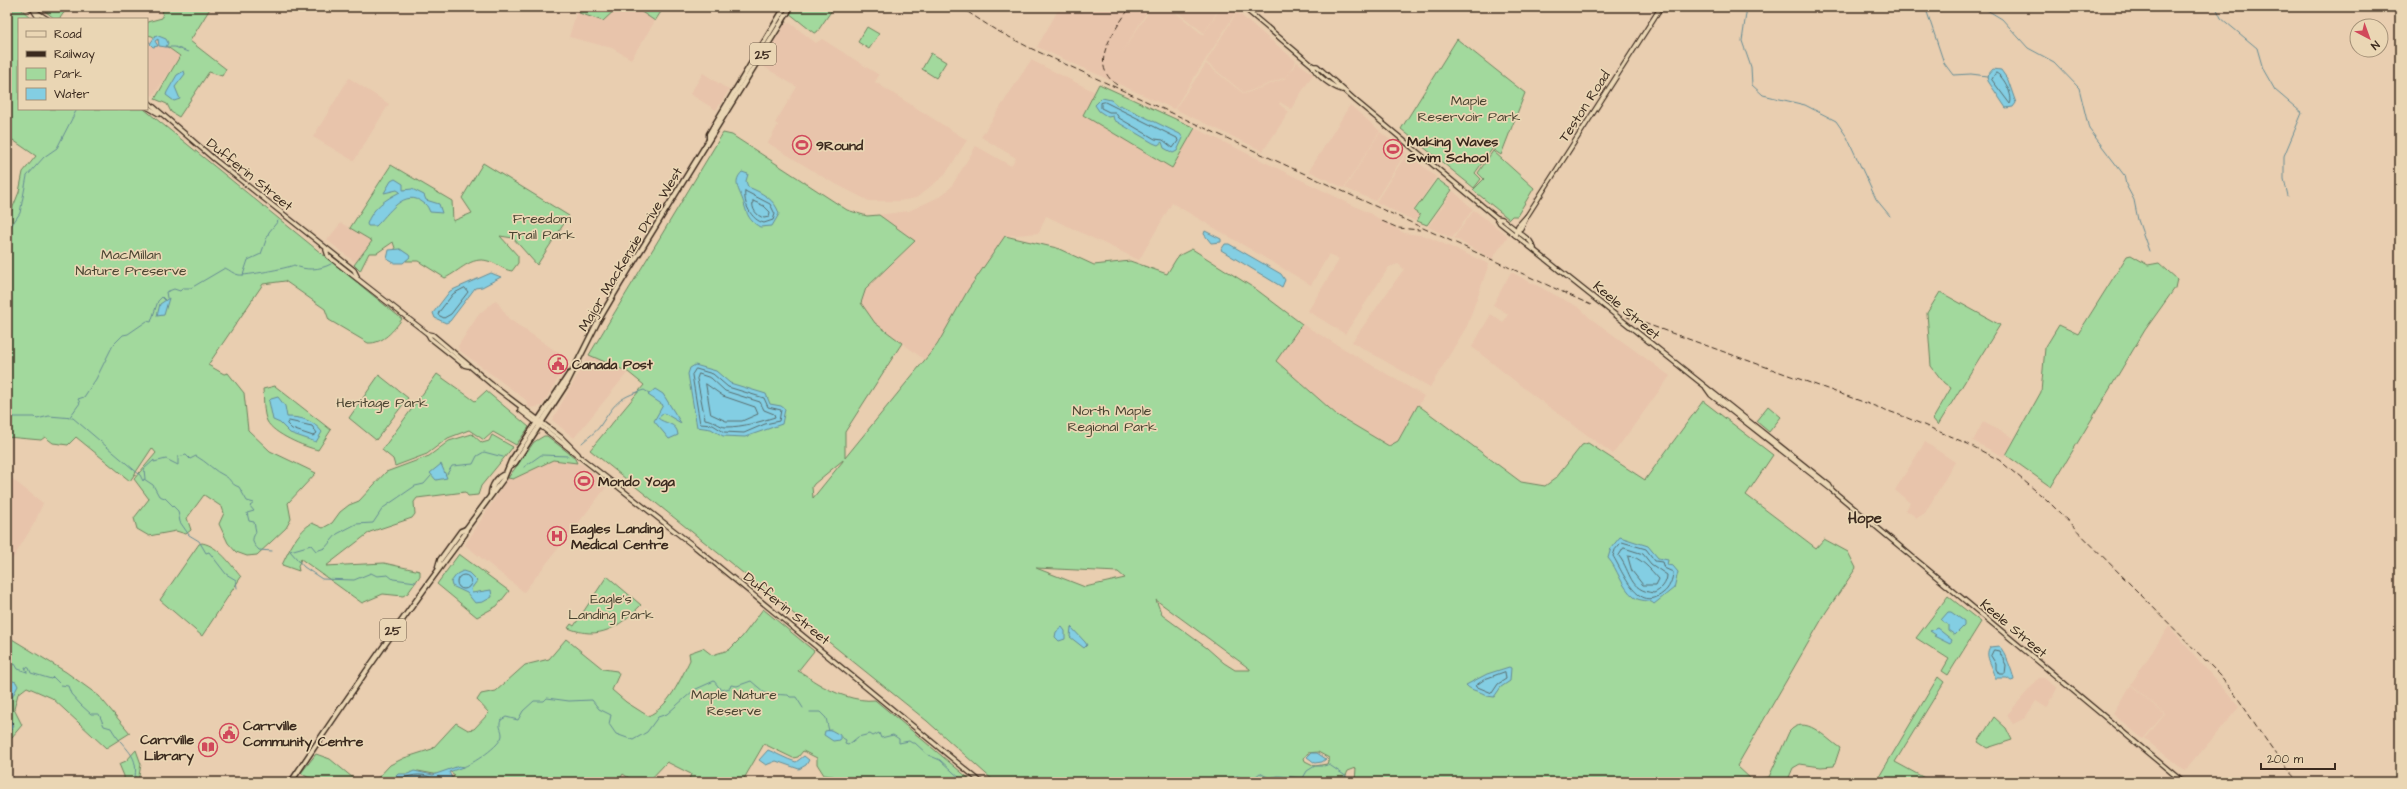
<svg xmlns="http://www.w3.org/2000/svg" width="2407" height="789" viewBox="0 0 2407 789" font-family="'Architects Daughter',sans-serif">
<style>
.built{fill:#e8c4ab}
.green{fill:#a2d99d;stroke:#6e825e;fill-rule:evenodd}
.water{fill:#83cee3;stroke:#668c94}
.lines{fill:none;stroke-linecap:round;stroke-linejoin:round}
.shore{stroke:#586c6d;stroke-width:1}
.stream{stroke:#668c94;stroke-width:1}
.secondary-casing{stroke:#3b2a1e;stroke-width:6}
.primary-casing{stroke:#3b2a1e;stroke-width:7}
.secondary{stroke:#ead6b4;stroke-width:3.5}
.primary{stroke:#ead6b4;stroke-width:4}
.rail{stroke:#3b2a1e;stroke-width:1;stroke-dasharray:6 3;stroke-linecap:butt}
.labels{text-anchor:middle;stroke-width:3.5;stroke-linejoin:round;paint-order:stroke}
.shield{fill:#ead6b4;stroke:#705e4b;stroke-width:1}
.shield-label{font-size:13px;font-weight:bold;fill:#3b2a1e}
.park-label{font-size:14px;fill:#4a4431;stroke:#ead6b4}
.street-label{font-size:14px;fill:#3b2a1e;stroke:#ead6b4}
.poi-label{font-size:14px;font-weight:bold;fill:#3b2a1e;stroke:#ead6b4;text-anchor:start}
.neighbourhood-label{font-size:15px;font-weight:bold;fill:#3b2a1e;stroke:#ead6b4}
</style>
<rect width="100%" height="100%" fill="#e9ceb0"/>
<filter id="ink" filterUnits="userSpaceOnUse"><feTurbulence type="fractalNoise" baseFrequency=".025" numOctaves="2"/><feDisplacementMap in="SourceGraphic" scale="8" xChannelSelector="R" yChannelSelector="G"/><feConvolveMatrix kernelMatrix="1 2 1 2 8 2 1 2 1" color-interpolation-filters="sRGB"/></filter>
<g filter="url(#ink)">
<g class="built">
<path d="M578,7H634L655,21L631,59L612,48L569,37Z"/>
<path d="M1060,7H1150L1121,54L1152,7H1169L1203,35L1221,7H1229L1236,12L1174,109L1037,47Z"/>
<path d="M1171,7H1220L1204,33Z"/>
<path d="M1237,12L1296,61L1286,77L1244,93L1206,62Z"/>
<path d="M790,23L816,43L822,39L879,75L875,82L967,140L945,175L916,198L899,201H869L828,180L768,143L778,125L775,123L797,87L761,65L784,24Z"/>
<path d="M152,37L180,56L153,96L147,92V44Z"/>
<path d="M1031,60L1095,92L1083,114L1171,168L1195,128L1371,214L1404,233L1426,236L1489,264L1467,326L1430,387L1352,342L1404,269L1398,264L1389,267L1345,334L1308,311L1339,260L1329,254L1311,285L1172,203L1139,260L1046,216L1039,233L1005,236L968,290L937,345L925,360L875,323L861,303L866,288L915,241L879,215L909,211L941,196L951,187L976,146L1011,166L1016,158L981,137Z"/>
<path d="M1297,62L1313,74L1291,109L1280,102L1292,82L1279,104L1289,112L1263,151L1175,109L1206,64L1244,94L1286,78Z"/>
<path d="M703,73L729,90L716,110L690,94Z"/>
<path d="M349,78L389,104L354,161L313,137Z"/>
<path d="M1350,105L1380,131L1344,188L1309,171Z"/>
<path d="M1380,132L1406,152L1375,201L1345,188Z"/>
<path d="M1407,153L1436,177L1413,211L1419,215L1415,221L1376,202Z"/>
<path d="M1453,191L1473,209L1452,238L1428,227Z"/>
<path d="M1474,210L1508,236L1492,259L1454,238Z"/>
<path d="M341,223L372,241L356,263L327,240Z"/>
<path d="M1511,272L1580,308L1590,318L1670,376L1613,454L1534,396L1472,347L1491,314L1503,323L1508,314L1493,305Z"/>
<path d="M496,300L509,319L569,360L542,406L529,408L526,400L459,350L458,346L479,314Z"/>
<path d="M1302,324L1424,396L1393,448L1337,415L1276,361Z"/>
<path d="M589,355L628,372L574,438L552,420Z"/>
<path d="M1983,422L2014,438L2004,457L1973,441Z"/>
<path d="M1925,442L1955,462L1925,513L1917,518L1906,510L1910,503L1895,490Z"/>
<path d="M553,460L582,464L608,485L524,592L465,545L508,478L513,479Z"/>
<path d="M7,475L43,503L35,522L13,558L7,554Z"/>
<path d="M2169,626L2239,707L2185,771L2145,739L2165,714L2131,684Z"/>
<path d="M2039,678H2044L2057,688L2047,708L2036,701L2025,718L2013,724L2007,715Z"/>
<path d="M2131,685L2164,714L2143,739L2113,714Z"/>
</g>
<g class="green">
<path d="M7,7H19L32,19H19V109H144L402,319C394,330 383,344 368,343L329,320L325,309L285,281L263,284L208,365L224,374L228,373L244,393L248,430L270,451L316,473L288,503L291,519L286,528L257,555L247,556L236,552L228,543L219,524L224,513L222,507L204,495L187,518L191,530L186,534L176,531L149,536L137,529L134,518L149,499L134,479L156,453L152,448L130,481L76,437L68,445L53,443L45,437L41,440L7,437V222L19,192L23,172L36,156L7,136Z"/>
<path d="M40,7H68L60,18L55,19Z"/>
<path d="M163,7H211L190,41L226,69L222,76L209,72L179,117L171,112L167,104L155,99L180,56L152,36L147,35V22L162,18Z"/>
<path d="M582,7H618L603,21L579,13Z"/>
<path d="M634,7H664L655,21Z"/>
<path d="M793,7H834L817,32L814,33L789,13Z"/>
<path d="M867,27L879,34L869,49L858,42Z"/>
<path d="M1457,39L1525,93L1501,155L1492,149L1475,173L1481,179L1474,188L1401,129Z"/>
<path d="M931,53L946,62L936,78L922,69Z"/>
<path d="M1099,84L1195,128L1172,168L1083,115Z"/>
<path d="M723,133L732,135L847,210L867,216L879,215L915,241L866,288L861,303L875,323L902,343L845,432V458L937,345L968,290L1005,236L1057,248L1094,265L1130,261L1167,274L1178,256L1192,249L1257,290L1302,324L1276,361L1337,415L1389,446L1398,441L1418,405L1521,482L1545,486L1556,478L1582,445L1588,443L1645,480L1703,401L1773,455L1746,495L1816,548L1824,539L1848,552L1856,568L1826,612L1737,766L1752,780L1769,777L1789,732C1805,713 1825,738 1840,748L1834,766L1821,767L1800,764L1793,768L1787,782H1355L1356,768L1348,771L1343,782H995L927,721L590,450L644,385L628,372L589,355ZM843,460V461L813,498L812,487L814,484ZM1036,568L1118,572L1125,578L1085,587ZM1156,600L1250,669V670H1235L1224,663L1207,648L1162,615ZM1318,752L1329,758L1327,764L1315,766L1305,761L1304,758L1308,753Z"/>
<path d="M1493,151L1534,188L1517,216H1512L1509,219L1473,190L1484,179L1478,173Z"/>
<path d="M483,163L569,216L537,265L513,238L500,236L518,256V263L512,271C503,270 497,263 488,261C471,256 460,271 445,278L418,261H406L409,256L400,249L396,251L393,242L377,253H369L360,271L354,265L372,241L350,228L391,165L452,201L453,221L472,213L462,198Z"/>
<path d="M1437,179L1452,190L1427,225L1417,221L1420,215L1414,211Z"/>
<path d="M2131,255L2148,265L2159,263L2177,279L2175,288L2145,330L2051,487L2006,455L2041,392L2045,348L2059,325L2078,334L2127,256Z"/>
<path d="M1940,292L2000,325L1938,425L1933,419L1951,388L1944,383L1931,366L1927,313Z"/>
<path d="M437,374L475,401L486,391L529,427L516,445L493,432L484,440L469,430L448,438L427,454L395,466L393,459L382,450Z"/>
<path d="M379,375L408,398L376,440L349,418Z"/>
<path d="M275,386L331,430L318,450C305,447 273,434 267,421C263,413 264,398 263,389Z"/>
<path d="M1768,406L1781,417L1769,432L1756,421Z"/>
<path d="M472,434L482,443L489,441L492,435L513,447L481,486L478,495L468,496L465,492L417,498L414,502L415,514L412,518L370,532L326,566L384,563L420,571V576L408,593L403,596L383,594L362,603L301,559L298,566L299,571L282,565C289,550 298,531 312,523L323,528L332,523L340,512L349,505L359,501L386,472L429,456L449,441Z"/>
<path d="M544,436H547L574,457L577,463L553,460L513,479L508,478L534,442Z"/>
<path d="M202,543C219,546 231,565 241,577L202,636L160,600L199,544Z"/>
<path d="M459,554L509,591L497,606L477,617L437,584Z"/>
<path d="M607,576L641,605C619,627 600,641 568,628L571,624L574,626Z"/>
<path d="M1948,596L1981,622L1948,675L1942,671L1949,659L1916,638Z"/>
<path d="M763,609L814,651L798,671C806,674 811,680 817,683C833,693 857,702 875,700L973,782H841L833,776L824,775L817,764V758L803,751L798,757L793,758L764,744L742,782H688L691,774L667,762L648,782H635L623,774L618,782H449L455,775L449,771L439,775L418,771L390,782H374L390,765L404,758L432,749L456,723L468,730L474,729L489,713L477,700L481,694L496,691L525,665L549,659L566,639L603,669L617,671L619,674L612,690L626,702L648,716C669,707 680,680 690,660L689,653L703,648L712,655L729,650L742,637Z"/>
<path d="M7,636L66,672L99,696L130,733L106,748L52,698L27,687L18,694L14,709L22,725L7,743Z"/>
<path d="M1938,677L1944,682L1895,762L1930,781L1876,782Z"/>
<path d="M1994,717L2006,728L2012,740L1987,748L1978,742Z"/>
<path d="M136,750L141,764L138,782H124V776L119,764L126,761Z"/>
<path d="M316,754L330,759L358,782C339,782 317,785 301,773Z"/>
</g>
<g class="water">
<path d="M156,35L166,39L168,43L166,47L159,46L158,39L155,41L158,46L153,47L150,44Z"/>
<path d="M1993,69L2001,70L2008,80L2016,103L2013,107L2006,108L1988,81L1987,76Z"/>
<path d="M184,71L185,74L175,87L180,99L174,101L166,95L167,92L177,75Z"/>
<path d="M1102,98L1111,100L1118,106L1120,105L1180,134L1183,138L1177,151L1173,153L1164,148L1162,142L1158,145L1153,143L1114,120L1113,116L1108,117L1099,111L1095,105Z"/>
<path d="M742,172L748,174L746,181L748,187C761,192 776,200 779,214L772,226L760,227C746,219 747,211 742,198C738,188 733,181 742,172Z"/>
<path d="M395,179L403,184V190L412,189L424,195L426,200L439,204L442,213L430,212C429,210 427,205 425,204C404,186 388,215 376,226H368L367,224C372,208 386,199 400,192L397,190L384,193L391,181Z"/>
<path d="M1205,231L1221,239V242L1211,243L1204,234Z"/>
<path d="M1225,244H1229L1281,274L1285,280L1282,287L1221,250Z"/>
<path d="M400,249L409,255L410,257L403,263H394L387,259L389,250Z"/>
<path d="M491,273L501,277L482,287L475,288L450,321L446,323L435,318L433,313L450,291Z"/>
<path d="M169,298L164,315L157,316L160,304Z"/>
<path d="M695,365L716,371L730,383L766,394L770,404L781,406L785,409L782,424L745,437L723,436L711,429L697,427L688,374L690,368Z"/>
<path d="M655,389L663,394L681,423L664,413L658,418C664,424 677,422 678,435L669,439L654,421L663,405L648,395Z"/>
<path d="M278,397L285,406L287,417C301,417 313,420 322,432L316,442L290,433L280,423L273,420L269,401L271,399Z"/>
<path d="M441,464L447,478L436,480L430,473Z"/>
<path d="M1620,537L1648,546L1658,558L1668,560L1667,565L1673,566L1678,572L1674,588L1654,604C1650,599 1640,602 1634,597C1621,587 1618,569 1608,558L1611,548Z"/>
<path d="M463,571L469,573L477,581L471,589L472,593L491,590L492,597L483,602L475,603L467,593L452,586L451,582L457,574Z"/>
<path d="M1948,612H1951L1964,621V626L1955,635L1948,630V625L1941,620Z"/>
<path d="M1062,627L1065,631V639L1059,641L1055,637L1056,632Z"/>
<path d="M1071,627L1085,642L1087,645L1084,648L1070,637Z"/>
<path d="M1937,628L1952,640L1950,644L1934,636L1936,635L1930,631Z"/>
<path d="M1999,646C2005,651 2013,673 2014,680L2011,681L2007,678H1995C1995,668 1983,657 1990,647Z"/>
<path d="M1509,667L1511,668L1510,681L1501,687L1494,697L1487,696C1480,690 1472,692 1466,685L1487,674Z"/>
<path d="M7,679L16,682L18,686L10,701L7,713L14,726L7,737Z"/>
<path d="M831,730L840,735V740L833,741L824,735L825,731Z"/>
<path d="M768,750C778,754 786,759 796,762L804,756L809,760L806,765L799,769L776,761L766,765L759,760Z"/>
<path d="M1311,753H1317L1326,759L1322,762L1315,763L1307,757Z"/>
<path d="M459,766L463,767L449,772L452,778L443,782H384L394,778L398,774H408L414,771L433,775Z"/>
</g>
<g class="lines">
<g class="shore">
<path d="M1996,73C2004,76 2014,97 2010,104L1992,80Z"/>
<path d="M1105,102L1177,138L1178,141L1173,148L1163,140L1155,139L1119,118L1115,112H1109L1101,108V103Z"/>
<path d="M745,191L770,204L775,214L773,220L764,223C751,220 743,203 745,191Z"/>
<path d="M753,201L764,206L770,212L769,217L764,218C757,216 751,209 753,201Z"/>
<path d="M465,288L468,292L451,314L444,318L438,315L439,312L453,294Z"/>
<path d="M696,369L713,374L728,387L764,398L768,407L781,410L779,421L765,424L744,433L724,432L713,425L700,424L692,375Z"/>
<path d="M699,374L711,378L725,391L760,402L764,410L774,414L775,417C759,422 743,427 726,427C720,427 713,420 705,419L697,379Z"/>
<path d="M706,384L723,396L755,407L758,414L742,421H726L711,414Z"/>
<path d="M289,421L312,426L317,433L313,436L292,429L287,424Z"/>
<path d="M1622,542L1646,549L1655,561L1662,562L1664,568L1673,572C1673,579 1669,589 1663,593C1638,614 1623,572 1613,556L1615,550Z"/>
<path d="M1624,548L1643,554L1651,564L1667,575C1667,583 1661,590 1654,593C1628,590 1632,573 1619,556Z"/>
<path d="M1628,556C1640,556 1651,570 1659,579L1656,585H1643L1632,571Z"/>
<circle cx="464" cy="582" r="7"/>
<path d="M1994,650L1999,651L2006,665L2005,674H1999L1996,669V664L1991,656Z"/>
<path d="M1505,672L1506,679L1498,684L1492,693L1475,686L1485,679Z"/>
<path d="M395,782C403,777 417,773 427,776C432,778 433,779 439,777L441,782"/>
</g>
<g class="stream">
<path d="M1747,7L1742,41L1751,67L1752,85L1763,95L1805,105L1836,121L1847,137L1876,199L1890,216"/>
<path d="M1916,7L1927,12L1944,63L1953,75L1971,74L1987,76"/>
<path d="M1982,7L2002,19L2028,48L2054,62L2079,88L2089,129L2124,175L2126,185L2134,200L2138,220L2149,251"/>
<path d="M2216,7L2221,18L2257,48L2263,69L2275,90L2302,113L2284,156V179L2288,196"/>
<path d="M1927,12L1928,9L1939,11L1955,7"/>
<path d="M147,39L150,43"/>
<path d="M166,47H175L188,52"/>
<path d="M7,232L20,213L27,176L44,157L57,148L77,109"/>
<path d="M243,275L248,260L261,254L269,232L278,221"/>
<path d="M167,298L166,292L174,289L180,291L183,288H191L225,268C230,270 233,274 239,275C245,276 288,268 294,265C305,271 320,270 331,264"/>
<path d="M7,417H35L37,419L49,416L73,418L140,475L143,481L144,479L153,485L159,496L165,498L178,511L180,522L189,535L199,541L206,553L209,552L226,574L236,580L237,588"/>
<path d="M69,418L80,403L78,399L84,397L96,379L113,345L123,335L128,334L147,321L151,322L158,301L162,297L165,300"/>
<path d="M582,443C587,438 596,432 600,426C615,404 617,398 644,390L649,393"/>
<path d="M524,467L541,455L568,456"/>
<path d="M447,474L452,466L473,464L477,456L484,452L503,457"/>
<path d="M145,479L144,469L154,460V462L166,459L178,465V457L186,455L190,459L196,456C207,462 214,471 225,476C231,479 230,484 239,487L247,501L254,503L250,506L254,511L247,513L249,521L254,522L256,532C251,540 252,543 259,550L272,551"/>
<path d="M416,582L393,579L388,575L377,576L371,573L354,580L322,579L304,567L290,551L311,545L316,551L325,548L337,534L356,524L373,523L383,508L415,486L424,484L431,476"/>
<path d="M7,663L9,666L15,664L18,669L27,672"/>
<path d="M27,672L25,667L29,668L31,673L51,679L53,677L61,685L68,686L71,694L81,705L91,714H99L104,726L111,728C124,751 141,753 134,782"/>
<path d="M810,712H820L826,718L829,731"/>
<path d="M841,737L846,740L845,744L848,745L858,737L870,734L873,736L879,733L881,738L893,735L899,739V743L909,741L912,743H915L928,755L940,760L964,782"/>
<path d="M1328,764L1347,777"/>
<path d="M1316,766H1322"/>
<path d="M1324,766L1327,765"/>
<path d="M463,767C471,765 502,745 502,735C502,729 498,727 501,720L506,717L518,720L523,711L534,701H544L547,698L569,701L592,700L599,709L611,715L609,724L616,734L633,740L647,732L658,717L667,714L694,690L714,681L721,690L730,688L731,685L737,686L751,681L765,693C768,694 786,695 788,695L790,697H796L803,708"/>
<path d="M1354,779L1357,782"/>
<path d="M1223,782L1237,776L1250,781L1260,773L1269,778L1278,776L1303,778L1307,771L1315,766"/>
</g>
<g class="secondary-casing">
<g id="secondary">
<path d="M29,7L47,19"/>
<path d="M1243,7L1313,66H1317L1356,101L1497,218L1500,223L1829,485L1832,490"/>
<path d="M34,11L39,19"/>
<path d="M1313,66C1315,75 1333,87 1342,90"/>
<path d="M147,101L214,159L354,270L357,276"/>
<path d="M147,107L159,114"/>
<path d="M1497,218L1502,219L1530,241L1534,248"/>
<path d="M1517,231L1521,228L1527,216"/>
<path d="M1515,235L1518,226L1527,216L1661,7"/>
<path d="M326,250L328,256L428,334L430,338L464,365L468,366"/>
<path d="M428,334L433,335L491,384L562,438L578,454"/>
<path d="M1706,388L1711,395L1832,490L2183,782"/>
<path d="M521,407L520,410L695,547L981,782"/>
</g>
</g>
<g class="primary-casing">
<g id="primary">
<path d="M709,139V134L785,7"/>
<path d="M510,466L515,463L567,383L597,323L620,284L791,7"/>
<path d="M491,494C491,486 498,476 505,474"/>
<path d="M438,567L440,560L461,531L466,529L504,478L511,461L569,374"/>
<path d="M291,782C347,698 404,615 465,534L466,529"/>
</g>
</g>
<use href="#secondary" class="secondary"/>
<use href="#primary" class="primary"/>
<g class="rail">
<path d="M960,7L994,29L1030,48L1591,305"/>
<path d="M1117,85C1086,63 1116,30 1130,7"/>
<path d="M1382,221L1398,228L1420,230"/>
<path d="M1627,317L1905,417L1968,444L1999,460L2047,500L2219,674C2248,708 2268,750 2300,782"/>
</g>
</g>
</g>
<defs>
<g id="stadium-ring" transform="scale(1)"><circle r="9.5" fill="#ead6b4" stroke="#d1495b" stroke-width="1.5"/><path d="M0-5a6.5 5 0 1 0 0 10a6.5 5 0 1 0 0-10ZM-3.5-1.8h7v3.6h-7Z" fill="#d1495b"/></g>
<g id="civic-ring" transform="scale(1)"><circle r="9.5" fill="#ead6b4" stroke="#d1495b" stroke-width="1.5"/><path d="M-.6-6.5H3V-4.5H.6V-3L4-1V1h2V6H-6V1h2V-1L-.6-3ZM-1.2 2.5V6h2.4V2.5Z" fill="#d1495b"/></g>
<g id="hospital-ring" transform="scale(1)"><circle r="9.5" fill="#ead6b4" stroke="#d1495b" stroke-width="1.5"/><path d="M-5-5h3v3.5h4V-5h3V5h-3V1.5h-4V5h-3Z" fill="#d1495b"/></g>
<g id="library-ring" transform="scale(1)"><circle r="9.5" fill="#ead6b4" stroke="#d1495b" stroke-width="1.5"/><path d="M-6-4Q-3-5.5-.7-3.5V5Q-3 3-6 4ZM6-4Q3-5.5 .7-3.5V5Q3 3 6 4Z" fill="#d1495b"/></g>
</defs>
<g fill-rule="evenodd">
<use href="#stadium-ring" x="802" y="145"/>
<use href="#stadium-ring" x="1393" y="149"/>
<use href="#civic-ring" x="558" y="364"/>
<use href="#stadium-ring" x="584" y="481"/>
<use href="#hospital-ring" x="557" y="536"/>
<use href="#civic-ring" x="229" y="733"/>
<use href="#library-ring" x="208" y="747"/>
</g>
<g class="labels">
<g class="shield">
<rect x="750" y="43" width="26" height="22" rx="3"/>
<rect x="380" y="619" width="26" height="22" rx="3"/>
</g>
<g class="shield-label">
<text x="763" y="59">25</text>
<text x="393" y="635">25</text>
</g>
<g class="park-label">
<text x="1469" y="105">Maple<tspan x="1469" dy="16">Reservoir Park</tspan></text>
<text x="542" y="223">Freedom<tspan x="542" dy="16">Trail Park</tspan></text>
<text x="131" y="259">MacMillan<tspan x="131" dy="16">Nature Preserve</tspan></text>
<text x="382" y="407">Heritage Park</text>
<text x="1112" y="415">North Maple<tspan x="1112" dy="16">Regional Park</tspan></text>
<text x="611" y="603">Eagle's<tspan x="611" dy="16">Landing Park</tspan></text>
<text x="734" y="699">Maple Nature<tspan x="734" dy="16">Reserve</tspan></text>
</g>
<g class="street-label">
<text transform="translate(1584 106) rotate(-57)" y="5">Teston Road</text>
<text transform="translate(250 174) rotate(39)" y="5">Dufferin Street</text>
<text transform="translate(630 249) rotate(-59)" y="5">Major MacKenzie Drive West</text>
<text transform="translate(1627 310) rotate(40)" y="5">Keele Street</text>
<text transform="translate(787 608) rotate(39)" y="5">Dufferin Street</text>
<text transform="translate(2014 628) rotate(40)" y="5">Keele Street</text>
</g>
<g class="poi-label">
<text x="1407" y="146">Making Waves<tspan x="1407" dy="16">Swim School</tspan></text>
<text x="816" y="150">9Round</text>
<text x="572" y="369">Canada Post</text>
<text x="598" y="486">Mondo Yoga</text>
<text x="571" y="533">Eagles Landing<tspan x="571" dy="16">Medical Centre</tspan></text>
<text x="243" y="730">Carrville<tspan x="243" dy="16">Community Centre</tspan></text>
<text x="194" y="744" text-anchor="end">Carrville<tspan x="194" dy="16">Library</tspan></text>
</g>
<g class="neighbourhood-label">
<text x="1865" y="523">Hope</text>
</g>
</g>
<rect width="2407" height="789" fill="none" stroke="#ead6b4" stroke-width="24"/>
<rect x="12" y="12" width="2383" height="765" fill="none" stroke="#3b2a1e" stroke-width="1.5" filter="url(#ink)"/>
<rect x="18" y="18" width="130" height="92" fill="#ead6b4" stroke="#a49178"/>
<rect x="26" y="31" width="20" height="6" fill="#ead6b4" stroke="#a49178"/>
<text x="54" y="38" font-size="12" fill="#3b2a1e">Road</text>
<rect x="26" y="51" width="20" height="6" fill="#3b2a1e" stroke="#a49178"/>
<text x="54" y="58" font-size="12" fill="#3b2a1e">Railway</text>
<rect x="26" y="68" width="20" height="12" fill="#a2d99d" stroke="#a49178"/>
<text x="54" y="78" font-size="12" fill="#3b2a1e">Park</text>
<rect x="26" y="88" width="20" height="12" fill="#83cee3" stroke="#a49178"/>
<text x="54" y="98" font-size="12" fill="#3b2a1e">Water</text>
<g transform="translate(2369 38) rotate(139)"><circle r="19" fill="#ead6b4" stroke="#a49178"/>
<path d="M0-3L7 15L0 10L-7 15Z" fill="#d1495b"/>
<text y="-6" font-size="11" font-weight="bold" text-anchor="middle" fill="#3b2a1e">N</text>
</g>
<path d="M2261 763v6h74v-6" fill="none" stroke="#3b2a1e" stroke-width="2"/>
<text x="2267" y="763" font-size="12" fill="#3b2a1e" stroke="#ead6b4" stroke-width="3" paint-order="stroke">200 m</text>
</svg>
